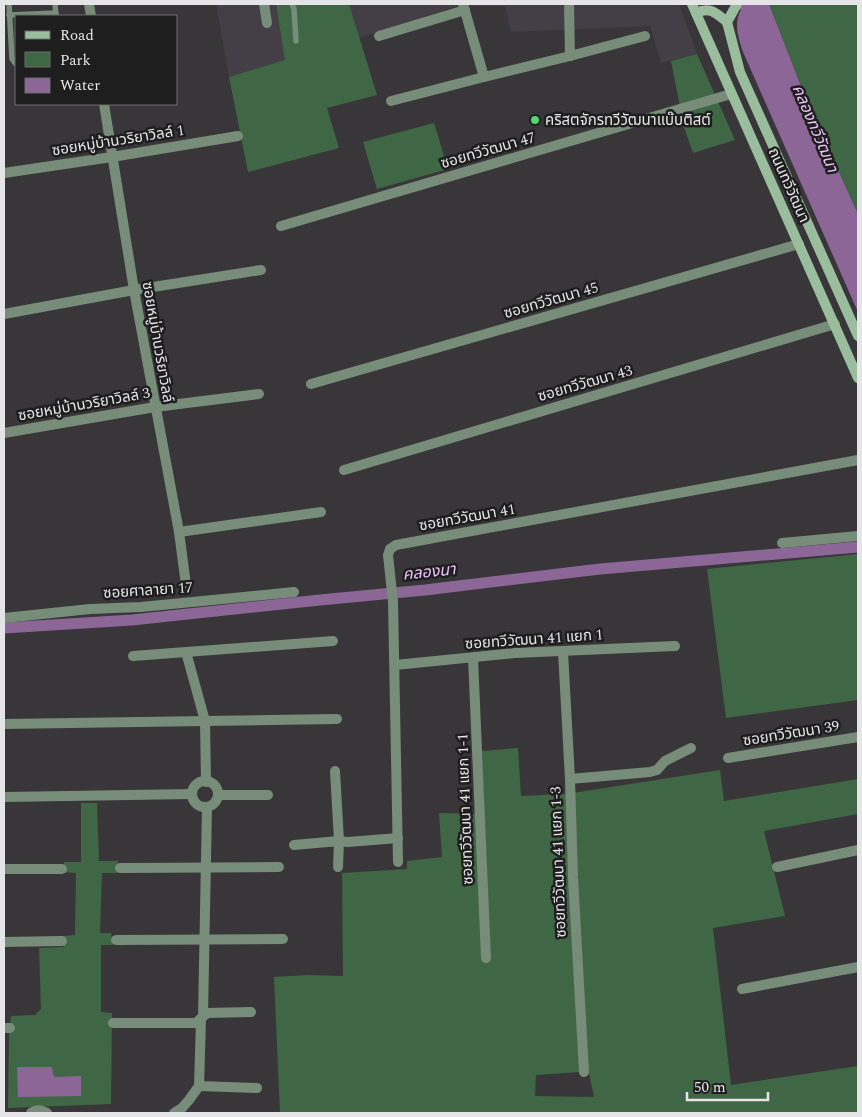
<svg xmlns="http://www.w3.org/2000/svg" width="862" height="1117" viewBox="0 0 862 1117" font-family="Spectral,'Noto Sans Thai',serif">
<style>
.built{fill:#443e46}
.green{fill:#3f6745;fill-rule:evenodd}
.water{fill:#8b6696}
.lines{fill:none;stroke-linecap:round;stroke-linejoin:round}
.canal{stroke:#8b6696;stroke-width:11}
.service{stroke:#778c79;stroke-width:5.5}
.minor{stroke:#778c79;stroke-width:10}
.secondary{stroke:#9abd9e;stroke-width:10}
.poi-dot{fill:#53d672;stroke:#1f1e1f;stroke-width:2}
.labels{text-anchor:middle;stroke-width:5;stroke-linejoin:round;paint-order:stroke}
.poi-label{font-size:15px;fill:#e5e4e6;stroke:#1f1e1f;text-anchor:start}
.street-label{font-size:15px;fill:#e5e4e6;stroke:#1f1e1f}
.water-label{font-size:16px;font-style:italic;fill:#efc3fc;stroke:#1f1e1f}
</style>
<rect width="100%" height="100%" fill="#383639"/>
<g class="built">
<path d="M216,4H276L286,60L229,77Z"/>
<path d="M349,4H679L697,54L661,63L650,26L511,32L505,6H457L359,38Z"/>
</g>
<g class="green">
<path d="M276,4H349L377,95L327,108L339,148L248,172L229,77L285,60Z"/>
<path d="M769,4H858V214L806,99Z"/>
<path d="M697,54L735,140L693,153L684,127L671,61Z"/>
<path d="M434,123L448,169L377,189L363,142Z"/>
<path d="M858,554V700L726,718L707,569Z"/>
<path d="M518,748L521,796L566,794L720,770L724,801L858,779V814L764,831L785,916L713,928L731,1085L858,1066V1113H280L274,977L307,975L343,976L342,873L407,869V861L442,857L439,813L484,814L482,751ZM580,1072L589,1073L594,1097L535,1096L536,1075Z"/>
<path d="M81,803H97L99,861H118V873H102L100,933H111L113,945H101V1012L112,1013L111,1104L8,1108L9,1033L11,1016L35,1015L41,1009L39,948L64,947V936L75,935L76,873L64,872V862H81Z"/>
</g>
<g class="water">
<path d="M733,4H769L806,99L858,214V312L743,52C739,39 733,23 741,10Z"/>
<path d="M17,1067H52L53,1074L55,1077L81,1076V1096L18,1097Z"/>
</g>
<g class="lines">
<path class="canal" d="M4,628L132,620L320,600L425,590L600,569L858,547"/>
<g class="service">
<path d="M9,4L12,59L16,64"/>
<path d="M55,4L56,16"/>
<path d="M292,4L294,9L296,41"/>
<path d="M9,15L56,13"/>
</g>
<g class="minor">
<path d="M89,4L91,16"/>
<path d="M264,4L267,23"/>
<path d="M463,4L484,77L570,56L645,36"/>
<path d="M569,4L570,56"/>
<path d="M379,36L465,10"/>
<path d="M391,101L484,77"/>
<path d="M104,104L134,290L179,532L186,585"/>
<path d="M4,173L112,157L238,136"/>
<path d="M281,226L731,94"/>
<path d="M4,314L134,290L261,270"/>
<path d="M311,384L799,244"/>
<path d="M4,433L155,407L259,394"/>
<path d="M344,470L835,324"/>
<path d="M179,532L321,512"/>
<path d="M782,543L858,536"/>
<path d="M4,618L90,609L141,607L294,592"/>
<path d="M186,652L205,721L206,782"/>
<path d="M563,652L570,779L573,877L584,1072"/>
<path d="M133,656L333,641"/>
<path d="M473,658L486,958"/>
<path d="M395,665L515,653L675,646"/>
<path d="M4,724L337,719"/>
<path d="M728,758L858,737"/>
<path d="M335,771L339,841L348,842L398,838"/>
<path d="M570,779L650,772L657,770L665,761L691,748"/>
<circle cx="205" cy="794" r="13"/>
<path d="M218,795H268"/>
<path d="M4,797L192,794"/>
<path d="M294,845L339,841L338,867"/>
<path d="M398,862L393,602L388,555L390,549L396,545L858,460"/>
<path d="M777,867L858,850"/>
<path d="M120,868L279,867"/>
<path d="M4,869H62"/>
<path d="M116,940L283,939"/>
<path d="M4,942L62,941"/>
<path d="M742,989L858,967"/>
<path d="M203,1016L207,807"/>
<path d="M113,1023H196L207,1013L251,1012"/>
<path d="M4,1028H10"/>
<path d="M199,1086L257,1088"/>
<path d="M31,1113C36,1109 42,1110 47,1113"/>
<path d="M174,1113L182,1108L189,1100L199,1086L201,1019"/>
</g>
<g class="secondary">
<path d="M692,4L858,378"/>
<path d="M737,4L727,22L740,72L858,336"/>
<path d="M696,13C710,6 716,13 727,22"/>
</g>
</g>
<circle class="poi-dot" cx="535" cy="120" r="5"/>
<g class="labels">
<g class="poi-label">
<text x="545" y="125">คริสตจักรทวีวัฒนาแบ๊บติสต์</text>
</g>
<g class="street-label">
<text transform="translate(118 140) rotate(-9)" y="5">ซอยหมู่บ้านวริยาวิลล์ 1</text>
<text transform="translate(488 150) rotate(-16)" y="5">ซอยทวีวัฒนา 47</text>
<text transform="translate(789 185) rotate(66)" y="5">ถนนทวีวัฒนา</text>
<text transform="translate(551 300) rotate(-16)" y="5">ซอยทวีวัฒนา 45</text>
<text transform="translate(158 342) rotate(80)" y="5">ซอยหมู่บ้านวริยาวิลล์</text>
<text transform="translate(585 383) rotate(-16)" y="5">ซอยทวีวัฒนา 43</text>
<text transform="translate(84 404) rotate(-10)" y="5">ซอยหมู่บ้านวริยาวิลล์ 3</text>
<text transform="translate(467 517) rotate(-10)" y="5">ซอยทวีวัฒนา 41</text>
<text transform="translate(148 590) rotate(-4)" y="5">ซอยศาลายา 17</text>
<text transform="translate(534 639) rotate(-4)" y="5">ซอยทวีวัฒนา 41 แยก 1</text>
<text transform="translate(791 733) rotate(-9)" y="5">ซอยทวีวัฒนา 39</text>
<text transform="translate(465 809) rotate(-92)" y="5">ซอยทวีวัฒนา 41 แยก 1-1</text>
<text transform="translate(558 862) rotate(-92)" y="5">ซอยทวีวัฒนา 41 แยก 1-3</text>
</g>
<g class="water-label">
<text transform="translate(816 128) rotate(67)" y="6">คลองทวีวัฒนา</text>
<text transform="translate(429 571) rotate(-6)" y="6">คลองนา</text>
</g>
</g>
<rect width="862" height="1117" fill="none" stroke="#e5e4e6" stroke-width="10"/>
<rect x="15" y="15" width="162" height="90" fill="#1f1e1f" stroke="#6e6d6f"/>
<rect x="25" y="31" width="25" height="8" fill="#9abd9e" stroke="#6e6d6f"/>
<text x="60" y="40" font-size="15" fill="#e5e4e6">Road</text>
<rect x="25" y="52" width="25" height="15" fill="#3f6745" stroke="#6e6d6f"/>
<text x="60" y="65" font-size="15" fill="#e5e4e6">Park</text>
<rect x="25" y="78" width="25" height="15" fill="#8b6696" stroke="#6e6d6f"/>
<text x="60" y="90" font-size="15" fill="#e5e4e6">Water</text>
<path d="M687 1092v8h81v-8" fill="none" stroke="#e5e4e6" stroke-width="2.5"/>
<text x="694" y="1092" font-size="15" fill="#e5e4e6" stroke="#1f1e1f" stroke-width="4" paint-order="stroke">50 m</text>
</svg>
